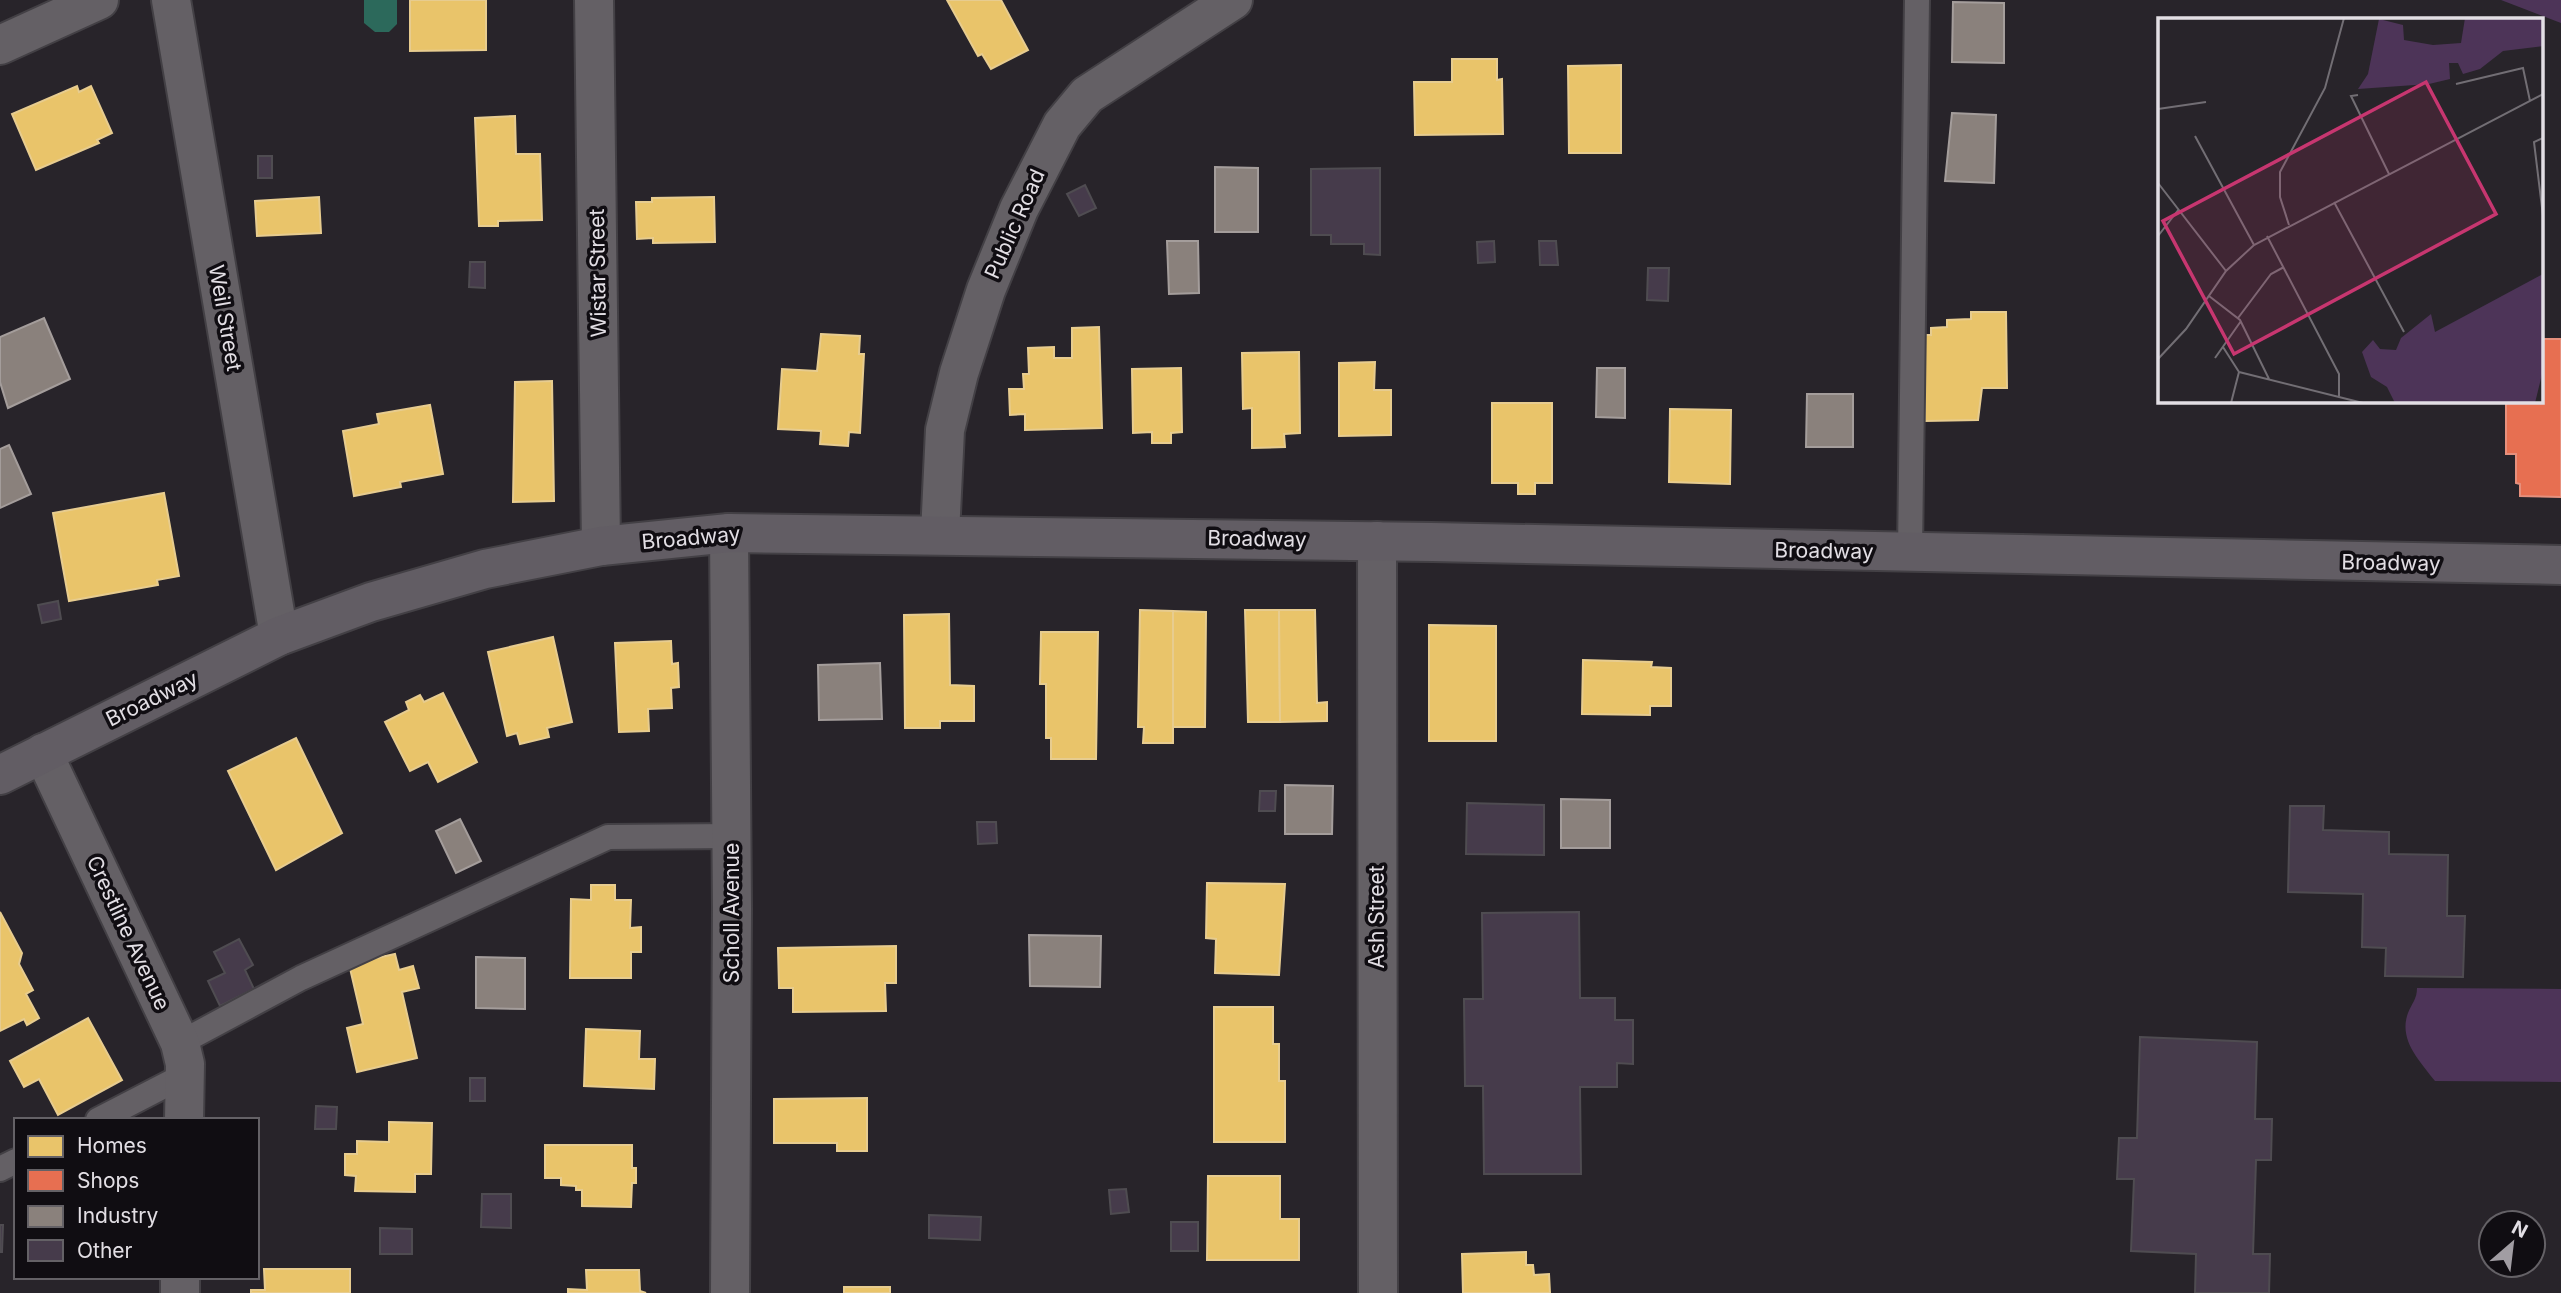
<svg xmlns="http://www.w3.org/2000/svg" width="2561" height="1293" viewBox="0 0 2561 1293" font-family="Inter,sans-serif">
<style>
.green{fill:#4d3458}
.water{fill:#2c695b}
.homes{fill:#e9c46a;stroke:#e7cc8f;stroke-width:2}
.shops{fill:#e76f51;stroke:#e6907d;stroke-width:2}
.industry{fill:#8a817c;stroke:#a49d9b;stroke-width:2}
.building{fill:#463b4b;stroke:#4f4c51;stroke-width:2}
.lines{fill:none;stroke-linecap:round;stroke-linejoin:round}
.service-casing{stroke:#434045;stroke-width:28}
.minor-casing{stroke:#434045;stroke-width:42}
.secondary-casing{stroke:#434045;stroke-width:42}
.service{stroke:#646065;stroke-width:24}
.minor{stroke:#646065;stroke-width:38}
.secondary{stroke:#625d64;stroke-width:38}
.labels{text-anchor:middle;stroke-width:7;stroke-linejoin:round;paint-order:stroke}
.street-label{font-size:21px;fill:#e2dee4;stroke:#100d12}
.inset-road{fill:none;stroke:#726e74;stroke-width:2}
.view{fill:#c73670;fill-opacity:0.15;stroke:#c73670;stroke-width:3.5}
.inset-edge{fill:none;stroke:#e2dee4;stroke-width:3.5}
</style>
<rect width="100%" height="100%" fill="#28242a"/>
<g class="green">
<path d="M2501,0H2561V23Z"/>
<path d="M2417,988L2561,989V1082L2435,1081C2420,1061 2398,1040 2408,1013C2412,1003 2417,999 2417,988Z"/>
</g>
<path class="water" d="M364,0H397V24L389,32H375L364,23Z"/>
<g class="homes">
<path d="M410,0H486V50L410,51Z"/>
<path d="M947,0H1001L1028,50L991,69L982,54L978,56Z"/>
<path d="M1452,59H1497V80L1502,79L1503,134L1415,135L1414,82H1452Z"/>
<path d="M1621,65V153H1569L1568,66Z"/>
<path d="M77,86L79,92L91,86L112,133L97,140L99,143L36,170L12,114Z"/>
<path d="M515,116L516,154H540L542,220L498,221V226H479L475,118Z"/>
<path d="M319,197L321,233L257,236L255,201Z"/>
<path d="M714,197L715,242L653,243V238L637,239L636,202H652V198Z"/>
<path d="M1971,312H2006L2007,388H1982L1978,420L1925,421V335H1931V328L1947,327V320L1971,319Z"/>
<path d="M1099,327L1102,428L1025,430V414L1010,415L1009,389H1024L1023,374H1029L1028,348L1054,347V358H1072V328Z"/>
<path d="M821,334L860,336L859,354H864L860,433L849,432L848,446L820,444L821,431L778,429L782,369L817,371Z"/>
<path d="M1299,352L1300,433L1284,434L1285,447L1252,448V408L1243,409L1242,353Z"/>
<path d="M1375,362L1374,390H1391V435L1339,436V363Z"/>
<path d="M1181,368L1182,432L1171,433V443H1152V432L1133,433L1132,369Z"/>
<path d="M552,381L554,501L513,502L515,382Z"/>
<path d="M1492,403H1552V483H1535V494H1518V483H1492Z"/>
<path d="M430,405L443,474L400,482L401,487L354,496L343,431L379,424L377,414Z"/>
<path d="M1670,409L1731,410L1730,484L1669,482Z"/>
<path d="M164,493L179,576L157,580L158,585L69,601L53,513Z"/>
<path d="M1140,610L1173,611V743H1143L1144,727H1138Z"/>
<path d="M1245,610H1279L1280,722H1248Z"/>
<path d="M1279,610H1315L1317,703L1327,702V721L1280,722Z"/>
<path d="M1173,611L1206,612L1205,727H1173Z"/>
<path d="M949,614L950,685L974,686V721H940V728H905L904,615Z"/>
<path d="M1429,625L1496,626V741H1429Z"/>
<path d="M1041,632H1098L1096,759H1051V738H1046V684H1040Z"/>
<path d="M553,637L572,722L547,728L549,737L520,744L517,733L507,736L488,652Z"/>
<path d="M671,641L672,664L678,663L679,687L671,688L672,708L648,709L649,731L619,732L615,643Z"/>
<path d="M1583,660L1652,662L1651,667L1671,668V706H1650V715L1582,714Z"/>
<path d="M443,693L477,762L438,782L428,762L410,771L385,722L409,710L406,702L420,695L424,702Z"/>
<path d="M296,738L342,833L276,870L228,771Z"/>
<path d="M1207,883L1285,884L1279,975L1215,973L1216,939L1206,938Z"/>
<path d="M591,885H615V900H631L630,928L641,927V952H631V978H570L571,899L591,900Z"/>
<path d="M0,912L22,953L19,964L33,990L26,994L39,1018L27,1025L24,1019L0,1031Z"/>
<path d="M896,946V983H885L886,1011L793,1012V988H779L778,948Z"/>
<path d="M395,954L399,970L413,966L419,988L402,992L417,1058L357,1072L347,1028L363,1024L349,964Z"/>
<path d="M1214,1007H1273V1044H1279V1081H1285V1142H1214Z"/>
<path d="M88,1018L122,1080L58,1115L39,1079L24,1087L10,1061Z"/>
<path d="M586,1029L640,1031L639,1059H655L654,1089L584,1086Z"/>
<path d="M867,1098V1151H837V1143H774V1099Z"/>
<path d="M389,1122L432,1123L431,1174H415V1192L355,1191L356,1176L345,1175V1154H357V1141L389,1142Z"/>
<path d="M545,1145H632V1168H636V1183H632L631,1207L582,1206V1190H576V1186L561,1185V1178H545Z"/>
<path d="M1208,1176H1280V1219H1299V1260H1207Z"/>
<path d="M1526,1252V1265H1533L1534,1275L1549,1274L1550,1293H1463L1462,1254Z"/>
<path d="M264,1269H350V1293H251V1290H265Z"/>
<path d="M586,1270H639L640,1291L646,1293H568V1289L587,1290Z"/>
<rect x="844" y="1287" width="46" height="6"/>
</g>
<path class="shops" d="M2542,339H2561V497L2520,496V484L2516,483V454H2506V401H2542Z"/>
<g class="industry">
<path d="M1953,2L2004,3V63L1952,62Z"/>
<path d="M1952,113L1996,115L1994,183L1945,181Z"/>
<path d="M1215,167L1258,168V232H1215Z"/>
<path d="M1167,241H1198L1199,293L1169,294Z"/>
<path d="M44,318L70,379L8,408L0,382V337Z"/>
<path d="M1597,368H1625V418L1596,417Z"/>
<path d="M1807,394H1853V447H1806Z"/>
<path d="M9,445L31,494L0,508V449Z"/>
<path d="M880,663L882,719L819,720L818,665Z"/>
<path d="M1285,785L1333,786L1332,834H1285Z"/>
<path d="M1561,799L1610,800V848H1561Z"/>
<path d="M460,819L481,861L456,873L436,831Z"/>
<path d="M1029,935L1101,936L1100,987L1030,986Z"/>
<path d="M476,957L525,958V1009L476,1008Z"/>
</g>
<g class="building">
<rect x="258" y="156" width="14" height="22"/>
<path d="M1380,168V255L1364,254V244H1331V235H1311V169Z"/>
<path d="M1085,185L1096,208L1079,216L1067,194Z"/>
<path d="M1494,241L1495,262L1478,263L1477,242Z"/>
<path d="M1539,241H1556L1558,265H1540Z"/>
<path d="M470,262H485V288L469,287Z"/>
<path d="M1648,268H1669L1668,301L1647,300Z"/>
<path d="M58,601L61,619L42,623L38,605Z"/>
<path d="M1260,791H1276L1275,811H1259Z"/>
<path d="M1467,803L1544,805V855L1466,854Z"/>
<path d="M2290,806H2324L2323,830L2389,832V854L2448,855L2447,916H2465L2463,977L2385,976L2386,948L2362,947L2363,894L2288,892Z"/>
<path d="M977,822H996L997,843L978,844Z"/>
<path d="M1579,912L1580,998H1615V1020H1633V1064L1617,1063V1087H1580L1581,1174H1484L1483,1086H1465L1464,999H1483L1482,913Z"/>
<path d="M239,939L253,965L245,970L254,989L220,1006L208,981L225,973L214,952Z"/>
<path d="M2140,1037L2257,1042L2255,1119H2272L2271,1160H2256L2253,1254H2270L2269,1293H2195L2196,1254L2131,1251L2134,1179H2117L2119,1138H2137Z"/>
<rect x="470" y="1078" width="15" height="23"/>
<path d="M316,1106L337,1107L336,1129H315Z"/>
<path d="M1126,1189L1129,1212L1111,1214L1109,1190Z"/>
<path d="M482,1194H511V1228L481,1227Z"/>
<path d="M929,1215L981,1217L980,1240L929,1238Z"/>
<rect x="1171" y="1222" width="27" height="29"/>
<path d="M0,1225H3L2,1252H0Z"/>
<path d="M380,1228L412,1229V1254H380Z"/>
</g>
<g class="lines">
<g class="service-casing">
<g id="service">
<path d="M1910,553L1917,0"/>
<path d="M180,1043L301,978L608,837L732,836"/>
<path d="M98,1120L185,1075"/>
<path d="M0,1169L16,1161"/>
</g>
</g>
<g class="minor-casing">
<g id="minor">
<path d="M171,0L279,636"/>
<path d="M594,0L601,546"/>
<path d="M0,45L99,0"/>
<path d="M729,533L732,909L730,1293"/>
<path d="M940,534L945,430L959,373L986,290L1019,209L1062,125L1087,95L1233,0"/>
<path d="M1377,541L1378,1293"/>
<path d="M43,753L180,1043L185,1064L184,1120"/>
<path d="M180,1293V1277"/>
</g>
</g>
<g class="secondary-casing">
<path id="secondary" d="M0,775L279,636L371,602L485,569L601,546L729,533L1432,542L2561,565"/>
</g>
<use href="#service" class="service"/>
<use href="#minor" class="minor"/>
<use href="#secondary" class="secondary"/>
</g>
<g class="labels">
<g class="street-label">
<text transform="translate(1015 224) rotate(-66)" y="7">Public Road</text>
<text transform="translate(598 273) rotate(-91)" y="7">Wistar Street</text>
<text transform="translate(225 318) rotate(80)" y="7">Weil Street</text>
<text transform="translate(691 538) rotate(-5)" y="7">Broadway</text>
<text transform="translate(1257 539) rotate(1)" y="7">Broadway</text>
<text transform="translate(1824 551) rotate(1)" y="7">Broadway</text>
<text transform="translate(2391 563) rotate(1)" y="7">Broadway</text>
<text transform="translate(152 699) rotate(-26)" y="7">Broadway</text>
<text transform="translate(732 913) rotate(-90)" y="7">Scholl Avenue</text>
<text transform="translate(1377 917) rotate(-90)" y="7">Ash Street</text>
<text transform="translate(128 933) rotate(65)" y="7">Crestline Avenue</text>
</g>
</g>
<g transform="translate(2158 18)">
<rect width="385" height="385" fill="#28242a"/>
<path d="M307,0H385V28L345,33L322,51L305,56L300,45H291L292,61L271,66L200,71L210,56L221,1L245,7L246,22L275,27L303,25ZM385,256V352L377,385H237L229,369L213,359L204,334L215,322L222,331L238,332L243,320L273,296L277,314Z" fill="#4d3458"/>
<path class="inset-road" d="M298,66L365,50L372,83M200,77L193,78L231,156M0,91L48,84M37,118L96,227M385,120L376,124L385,198M0,165L68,253M176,184L246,314M131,207L122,179V154L167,70L186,0M0,218L21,191M109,218L181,356V378M51,278L82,302L111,361M80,300L113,256L126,249M65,329L81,354M57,340L83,303M0,341L28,311L68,253L96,227L385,76M73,385L81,354L205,385"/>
<path class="view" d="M268,64L338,196L76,336L5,203Z"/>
<rect width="385" height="385" class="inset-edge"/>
</g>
<rect x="14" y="1118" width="245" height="161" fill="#100d12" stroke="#646166" stroke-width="2"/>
<rect x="28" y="1136" width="35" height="21" fill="#e9c46a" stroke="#646166" stroke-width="2"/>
<text x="77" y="1153" font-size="21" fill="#e2dee4">Homes</text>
<rect x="28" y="1170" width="35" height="21" fill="#e76f51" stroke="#646166" stroke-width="2"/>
<text x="77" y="1188" font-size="21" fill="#e2dee4">Shops</text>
<rect x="28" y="1206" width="35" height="21" fill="#8a817c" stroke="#646166" stroke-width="2"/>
<text x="77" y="1223" font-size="21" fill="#e2dee4">Industry</text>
<rect x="28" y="1240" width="35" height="21" fill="#463b4b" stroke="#646166" stroke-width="2"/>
<text x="77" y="1258" font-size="21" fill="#e2dee4">Other</text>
<g transform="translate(2512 1244) rotate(28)"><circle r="33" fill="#100d12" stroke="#646166" stroke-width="2"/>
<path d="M0-5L12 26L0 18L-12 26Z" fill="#a19da3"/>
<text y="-10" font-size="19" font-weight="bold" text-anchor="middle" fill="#e2dee4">N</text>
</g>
</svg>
